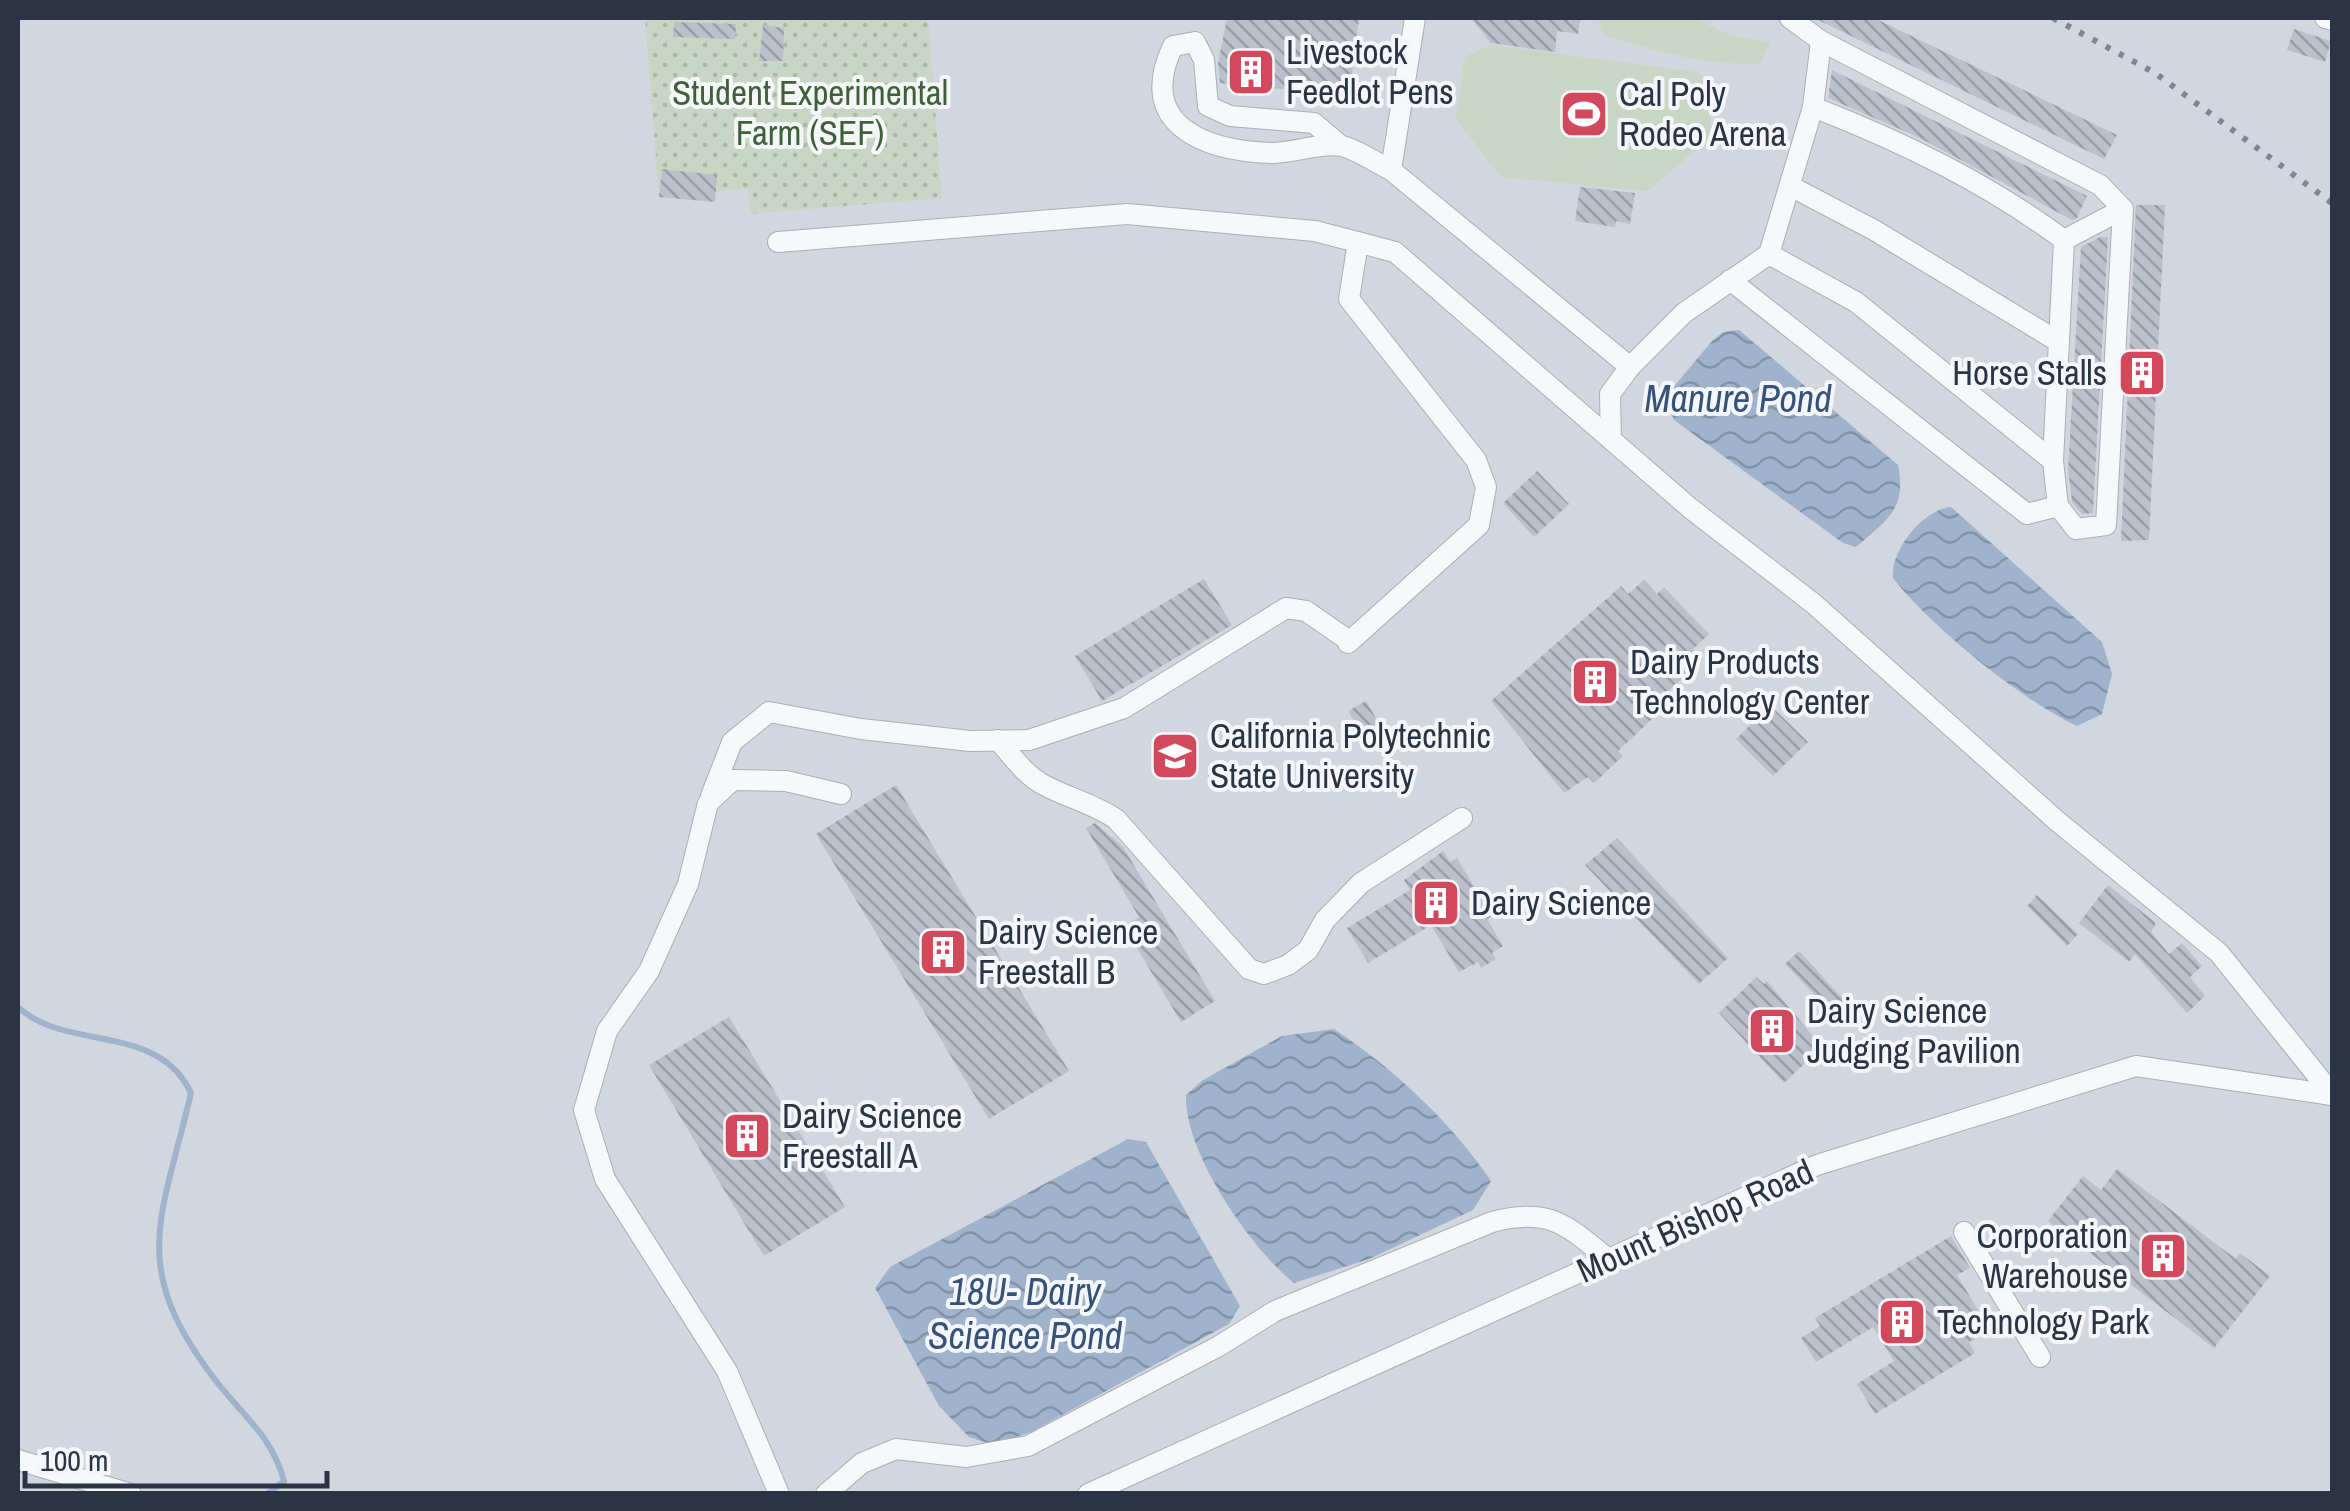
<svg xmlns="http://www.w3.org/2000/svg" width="2350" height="1511" viewBox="0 0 2350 1511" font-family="'Archivo Narrow',sans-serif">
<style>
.built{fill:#d2d6de}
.grass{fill:url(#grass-dots)}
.pitch{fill:#c9d6c5}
.water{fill:url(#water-waves)}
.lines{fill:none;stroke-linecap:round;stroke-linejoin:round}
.stream{stroke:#9fb4cc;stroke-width:6}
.building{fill:url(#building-back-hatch)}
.minor-casing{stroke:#a9aeb7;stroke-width:22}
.minor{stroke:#f7f8fa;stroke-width:20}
.rail{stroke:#7d8696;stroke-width:6;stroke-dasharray:5 10;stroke-linecap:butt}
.labels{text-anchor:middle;stroke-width:8;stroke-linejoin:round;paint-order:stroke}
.poi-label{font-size:35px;fill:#2b3445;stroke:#f4f6f9;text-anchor:start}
.park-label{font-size:35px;fill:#3f6138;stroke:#f4f6f9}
.street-label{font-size:35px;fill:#2b3445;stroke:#f4f6f9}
.water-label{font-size:38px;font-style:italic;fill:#34527a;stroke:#f4f6f9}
</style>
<defs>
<pattern id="grass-dots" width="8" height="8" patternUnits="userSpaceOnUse" patternTransform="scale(2.5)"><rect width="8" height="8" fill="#c9d6c5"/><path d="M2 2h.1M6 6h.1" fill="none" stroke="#adb8ab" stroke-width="1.8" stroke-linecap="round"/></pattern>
<pattern id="water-waves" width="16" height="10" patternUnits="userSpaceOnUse" patternTransform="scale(2.5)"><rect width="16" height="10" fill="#9fb4cc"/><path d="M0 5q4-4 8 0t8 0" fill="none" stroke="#8293a7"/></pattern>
<pattern id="building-back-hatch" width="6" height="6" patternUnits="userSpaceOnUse" patternTransform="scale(2.5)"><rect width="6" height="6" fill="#bbc0ca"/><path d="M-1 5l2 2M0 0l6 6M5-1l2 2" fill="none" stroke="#989da6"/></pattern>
</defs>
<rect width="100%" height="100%" fill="#e4e7ec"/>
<rect class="built" x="18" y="18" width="2314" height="1475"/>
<path class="grass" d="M645,18H928L942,198L750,214L748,189L659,196Z"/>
<g class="pitch">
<path d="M1598,18H1694L1732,36L1770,42L1761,63C1708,67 1653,50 1603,35Z"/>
<path d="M1490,45L1698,72L1713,90L1709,138L1648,191L1501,177L1456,119L1465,57Z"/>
</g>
<g class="water">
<path d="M1739,330L1898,465C1907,509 1887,520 1856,547L1843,543L1674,420L1667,404L1671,390L1712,341L1723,332Z"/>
<path d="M1951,507L2102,642L2112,674L2102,714L2077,726C2021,700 1930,626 1893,578C1890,550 1924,509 1951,507Z"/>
<path d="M1334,1029C1395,1070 1450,1121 1491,1181L1473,1210L1369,1259L1294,1283C1251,1249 1184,1153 1186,1095L1203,1080L1282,1036Z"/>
<path d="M1128,1139L1146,1142L1240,1306L1229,1324L1031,1432L994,1445L969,1437L939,1406L875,1288L890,1267Z"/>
</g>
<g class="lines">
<path class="stream" d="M18,1007C66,1052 158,1022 191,1093C162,1219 127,1266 216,1381C244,1417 272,1436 284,1481L267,1494"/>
</g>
<g class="building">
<path d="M1227,18H1359L1351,82L1322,93L1220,83L1218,63Z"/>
<path d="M1471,18H1580L1578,34L1557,31L1555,52L1491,43Z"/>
<path d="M1814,18H1874L2117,135L2104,159Z"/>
<path d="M674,22L736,24L735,39L673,37Z"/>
<path d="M763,25L784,28L783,61H759Z"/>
<path d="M2294,29L2331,41L2325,62L2287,50Z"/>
<path d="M1832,70L2087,196L2077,218L2072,220L1918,137L1828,98Z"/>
<path d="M662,169L717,175L715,202L659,197Z"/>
<path d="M1580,187L1635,193L1630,224L1616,221L1615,227L1575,221Z"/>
<path d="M2136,205H2165L2149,540L2121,541Z"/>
<path d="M2100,237H2108L2093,513L2082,514L2072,502L2068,470L2081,247Z"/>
<path d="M1537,471L1569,504L1534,537L1503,503Z"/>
<path d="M1204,579L1232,625L1102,701L1075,656Z"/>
<path d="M1644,580L1657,594L1664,587L1709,634L1693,649L1703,659L1661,698L1667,705L1618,751L1623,756L1594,783L1588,777L1564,793L1491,701L1621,586L1628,594Z"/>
<path d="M1366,701L1385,734L1367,744L1348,711Z"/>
<path d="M1770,705L1808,742L1773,776L1736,739Z"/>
<path d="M896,785L1069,1071L989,1119L816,834Z"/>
<path d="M1095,823L1123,847L1215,1001L1181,1022L1124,926L1139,917L1086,828Z"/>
<path d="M1617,838L1728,958L1699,984L1585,865Z"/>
<path d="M1443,851L1450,862L1457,858L1492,917L1487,919L1503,946L1492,953L1496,959L1481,968L1478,962L1459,972L1431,925L1368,963L1347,928L1410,890L1404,880Z"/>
<path d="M2108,885L2156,923L2151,932L2169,954L2182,943L2202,966L2190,977L2205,996L2187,1013L2135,954L2129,962L2079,923Z"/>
<path d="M2037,895L2078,934L2067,946L2027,906Z"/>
<path d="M1799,951L1846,1002L1833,1014L1785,964Z"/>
<path d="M1756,977L1764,984L1767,981L1822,1047L1784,1083L1719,1013Z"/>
<path d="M729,1017L845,1207L764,1256L649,1065Z"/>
<path d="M2117,1169L2236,1259L2240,1253L2270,1276L2214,1348L2048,1221L2083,1176L2101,1190Z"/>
<path d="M1951,1236L1970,1268L1957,1275L1990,1330L1969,1342L1975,1353L1875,1414L1857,1384L1894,1361L1873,1327L1816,1362L1801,1338L1820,1326L1815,1318Z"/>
</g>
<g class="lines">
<g class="minor-casing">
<g id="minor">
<path d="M1415,18L1391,170L1630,367"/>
<path d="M1790,18L1821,41"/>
<path d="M2325,18L2332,20"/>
<path d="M1813,107C1903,142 1987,183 2064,240L2053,461"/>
<path d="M1341,146L1314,123L1230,116L1208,106L1204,60L1195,42L1173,46C1135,125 1205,151 1272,153C1294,153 1321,142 1342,146C1358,150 1376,163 1391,170"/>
<path d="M1792,187L1874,230L2059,342"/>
<path d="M2064,240L2123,209"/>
<path d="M778,242L1127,214L1315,231L1395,252L1690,508L1814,604L2057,821L2219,953L2332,1094"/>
<path d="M1730,280L2027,514L2058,506"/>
<path d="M1611,439L1610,394L1630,367L1684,313L1769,254L1813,107L1821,41L2100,185L2123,209L2106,525L2076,529L2058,506L2053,461L1856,302L1769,254"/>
<path d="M1348,643L1479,525L1486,487L1476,460L1349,299L1358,242"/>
<path d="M998,740C1012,756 1025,775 1044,785C1068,798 1092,803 1116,819L1249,969L1264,974L1288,965L1308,950L1325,920L1361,883L1462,818"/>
<path d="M711,796L732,742L769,712L861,729L970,741L1029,740L1124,708L1286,608L1306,611L1345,638"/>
<path d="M1964,1232L2040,1357"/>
<path d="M18,1460L131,1494"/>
<path d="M779,1494L727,1371L605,1179L584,1110L607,1031L649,971L688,884L708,803L733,780L786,781L841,794"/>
<path d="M826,1494L862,1463L896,1449L966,1457L1028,1446L1219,1346L1275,1311L1492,1222C1548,1207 1566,1224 1608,1259"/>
<path d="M1088,1494L1817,1165L2136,1066L2332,1095"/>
</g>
</g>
<use href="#minor" class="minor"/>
<path class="rail" d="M2053,18L2155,73L2332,203"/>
</g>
<defs>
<g id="building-square" transform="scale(2.5)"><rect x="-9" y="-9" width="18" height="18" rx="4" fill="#d1495b" stroke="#f4f6f9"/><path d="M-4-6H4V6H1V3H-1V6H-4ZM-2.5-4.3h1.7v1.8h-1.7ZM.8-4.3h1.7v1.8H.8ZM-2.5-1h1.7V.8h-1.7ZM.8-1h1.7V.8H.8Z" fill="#fff"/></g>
<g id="stadium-square" transform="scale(2.5)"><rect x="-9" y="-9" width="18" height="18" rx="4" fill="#d1495b" stroke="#f4f6f9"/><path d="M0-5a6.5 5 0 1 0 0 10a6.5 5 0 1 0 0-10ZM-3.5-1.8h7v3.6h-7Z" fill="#fff"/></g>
<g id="university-square" transform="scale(2.5)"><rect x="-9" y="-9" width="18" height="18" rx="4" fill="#d1495b" stroke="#f4f6f9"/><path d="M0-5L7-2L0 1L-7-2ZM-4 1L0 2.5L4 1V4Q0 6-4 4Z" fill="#fff"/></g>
</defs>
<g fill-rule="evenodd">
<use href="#building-square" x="1251" y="72"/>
<use href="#stadium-square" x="1584" y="114"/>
<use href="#building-square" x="2142" y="373"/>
<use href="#building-square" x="1595" y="682"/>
<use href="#university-square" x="1175" y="756"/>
<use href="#building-square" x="1436" y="903"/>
<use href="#building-square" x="943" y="952"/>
<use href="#building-square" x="1772" y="1031"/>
<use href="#building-square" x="747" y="1136"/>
<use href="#building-square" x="2163" y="1256"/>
<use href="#building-square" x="1902" y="1322"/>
</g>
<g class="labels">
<g class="poi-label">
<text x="1286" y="64">Livestock<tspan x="1286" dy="40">Feedlot Pens</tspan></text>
<text x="1619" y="106">Cal Poly<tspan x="1619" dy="40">Rodeo Arena</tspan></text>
<text x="2107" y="385" text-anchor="end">Horse Stalls</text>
<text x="1630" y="674">Dairy Products<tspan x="1630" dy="40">Technology Center</tspan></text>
<text x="1210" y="748">California Polytechnic<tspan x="1210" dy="40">State University</tspan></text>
<text x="1471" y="915">Dairy Science</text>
<text x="978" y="944">Dairy Science<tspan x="978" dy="40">Freestall B</tspan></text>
<text x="1807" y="1023">Dairy Science<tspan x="1807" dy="40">Judging Pavilion</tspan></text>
<text x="782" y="1128">Dairy Science<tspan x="782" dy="40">Freestall A</tspan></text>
<text x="2128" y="1248" text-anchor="end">Corporation<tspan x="2128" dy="40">Warehouse</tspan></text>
<text x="1937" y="1334">Technology Park</text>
</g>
<g class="park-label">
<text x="810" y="105">Student Experimental<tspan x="810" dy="40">Farm (SEF)</tspan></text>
</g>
<g class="street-label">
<text transform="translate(1695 1221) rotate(-24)" y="12">Mount Bishop Road</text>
</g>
<g class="water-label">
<text x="1738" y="412">Manure Pond</text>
<text x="1025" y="1305">18U- Dairy<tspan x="1025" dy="44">Science Pond</tspan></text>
</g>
</g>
<rect width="2350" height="1511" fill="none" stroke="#2b3445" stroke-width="40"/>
<path d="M25 1471v15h302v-15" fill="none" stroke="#2b3445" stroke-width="5"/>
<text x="40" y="1471" font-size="30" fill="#2b3445" stroke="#f4f6f9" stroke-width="8" paint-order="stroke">100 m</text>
</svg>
